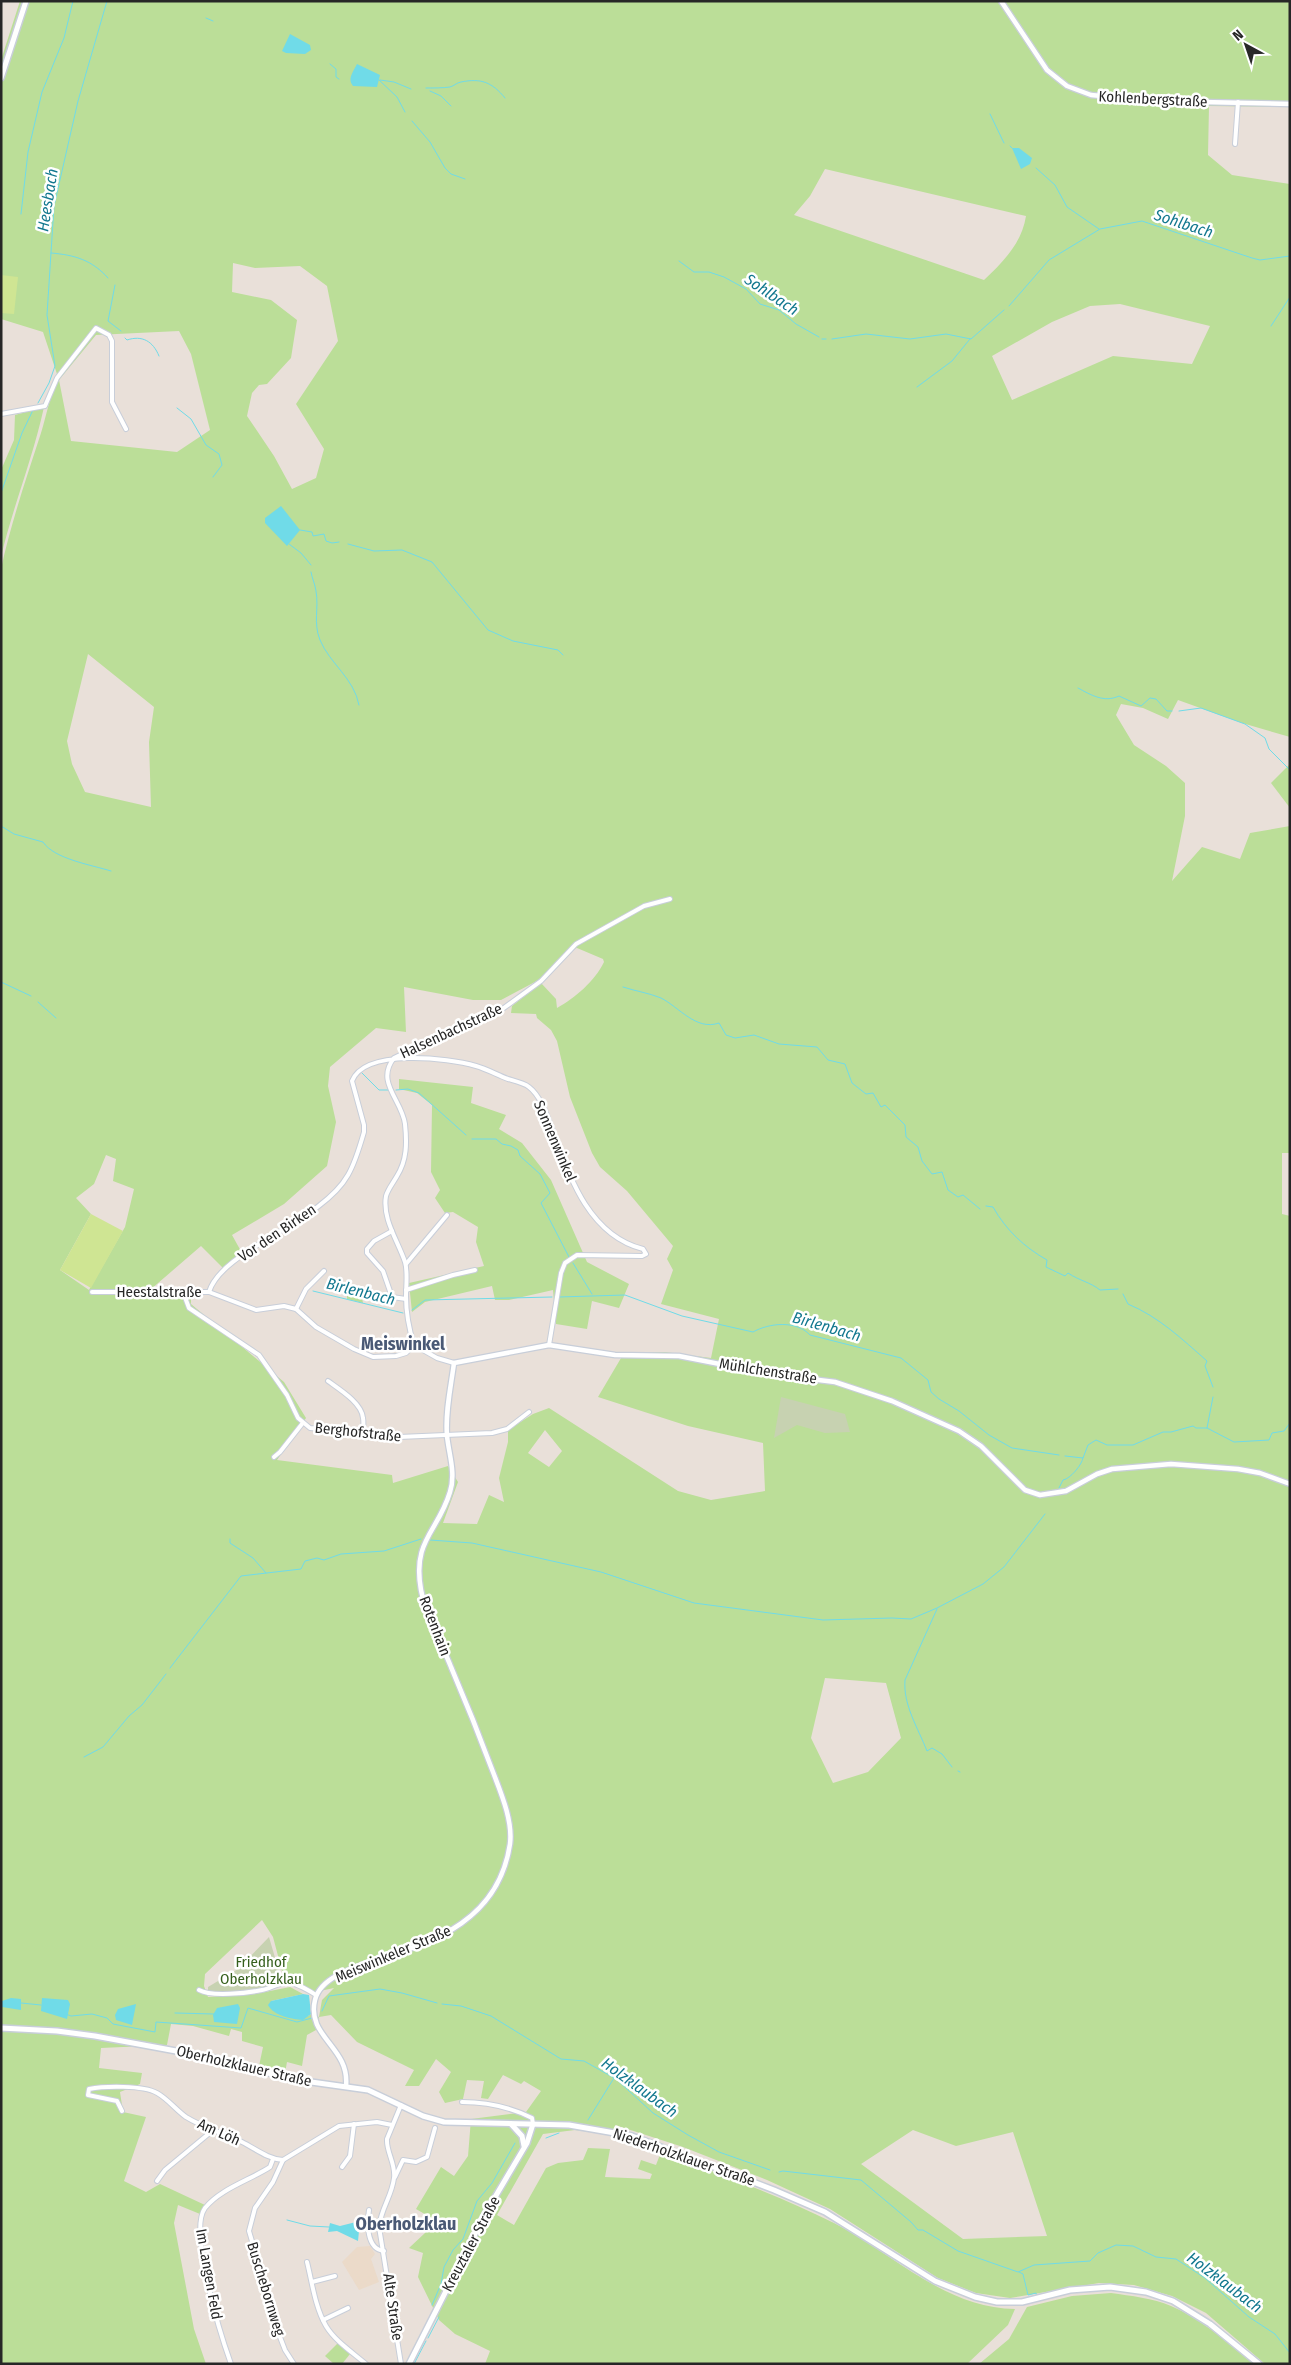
<svg xmlns="http://www.w3.org/2000/svg" width="1291" height="2365" viewBox="0 0 1291 2365" font-family="'Fira Sans Condensed',sans-serif">
<style>
.education{fill:#ebdac9}
.green{fill:#bbde98;fill-rule:evenodd}
.cemetery{fill:#c7d2b1}
.pitch{fill:#cfe593}
.water{fill:#70dbe8}
.lines{fill:none;stroke-linecap:round;stroke-linejoin:round}
.stream{stroke:#70dbe8;stroke-width:1}
.minor-casing{stroke:#c8ced9;stroke-width:6}
.tertiary-casing{stroke:#c8ced9;stroke-width:7}
.secondary-casing{stroke:#c8ced9;stroke-width:8}
.minor{stroke:#fff;stroke-width:4}
.tertiary{stroke:#fff;stroke-width:4.5}
.secondary{stroke:#fff;stroke-width:5}
.labels{text-anchor:middle;stroke-width:5;stroke-linejoin:round;paint-order:stroke}
.street-label{font-size:15px;fill:#272727;stroke:#fff}
.park-label{font-size:15px;fill:#355f1c;stroke:#fff}
.water-label{font-size:16px;font-style:italic;fill:#13788f;stroke:#fff}
.quarter-label{font-size:18px;font-weight:bold;fill:#4a5975;stroke:#fff}
</style>
<rect width="100%" height="100%" fill="#e9e0d9"/>
<path class="education" d="M370,2246L375,2254L371,2259L379,2282L359,2290L342,2262L357,2247Z"/>
<g class="green">
<path d="M20,1H1290V107L1209,106L1208,155L1232,175L1290,184V737L1242,723L1178,700L1168,719L1143,708L1121,704L1116,715L1134,745L1166,766L1185,783V816L1172,881L1202,847L1240,859L1250,833L1290,826V1153H1282V1214L1290,1216V2364H1265L1206,2313L1172,2296L1134,2285L1099,2283L1010,2298L976,2293L938,2278L830,2209L767,2180L683,2147L615,2125V2135L575,2130L543,2134L497,2215L514,2225L546,2168L558,2163L583,2160L588,2148L610,2149L605,2177L650,2179L652,2174L638,2169L641,2160L656,2165L661,2152C720,2174 778,2195 834,2223C893,2253 944,2308 1015,2309L1008,2325L967,2364H485L490,2351L455,2334L439,2320L418,2277L423,2253L409,2248L425,2233L435,2220L416,2209L441,2167L454,2176L468,2156L471,2119L526,2112L541,2091L524,2081L521,2084L503,2075L488,2099L481,2098L484,2081L467,2080L463,2099L445,2103L439,2092L451,2072L436,2059L419,2086H405L414,2070L357,2042L331,2015L319,2017L316,2030L307,2035L302,2066L287,2062L285,2073L259,2066L263,2047L242,2041V2032L231,2029L229,2036L193,2026L171,2024L167,2045L101,2048L99,2068L142,2073L140,2084L120,2092L123,2112L146,2117L124,2181L146,2192L160,2184L205,2205L200,2214L178,2205L174,2223L194,2329L206,2364H1V569C11,523 26,479 41,433C47,414 49,397 59,380L43,332L1,319V60ZM825,169L1026,216C1022,243 1003,262 984,280L794,215L810,196ZM233,263L255,268L300,266L327,286L338,341L296,404L324,449L316,478L292,489L274,456L247,416L252,393L259,385L267,384L291,358L297,320L271,300L232,292ZM1120,304L1210,326L1192,364L1113,356L1012,400L992,356L1052,322L1090,306ZM179,331L191,354L210,430L177,452L71,441L59,380L96,335ZM88,654L154,707L149,742L151,807L85,792L72,764L67,741ZM577,948L603,959L604,962C595,981 575,998 557,1008L556,999L541,983L512,1006L511,1013L536,1014L537,1018L551,1030L557,1041L570,1097L592,1153L600,1167L627,1191L673,1246L667,1259L673,1270L661,1304L719,1319L711,1358L665,1352L624,1353L598,1397L688,1426L763,1443L765,1491L711,1500L678,1491L549,1408L533,1414L508,1430V1442L499,1478L504,1502L489,1495L477,1524L443,1523L458,1482L448,1466L393,1483L392,1475L277,1460L306,1418L284,1382L191,1304V1294L150,1290L201,1246L223,1268L242,1253L232,1235L284,1204L327,1166L336,1122L328,1086L330,1067L376,1028L406,1032L404,987L473,1000H501L550,974L572,949ZM106,1155L116,1159L113,1181L134,1189L125,1227L89,1290L60,1270L91,1214L76,1198L94,1184ZM545,1430L562,1451L549,1467L528,1453ZM825,1678L886,1683L901,1738L868,1772L833,1783L811,1738ZM262,1920L273,1937L285,1982L315,1992L334,1988L322,2000L319,2017L311,2014L308,2016L271,2001L303,1994L290,1987L255,1994L208,1997L204,1986L205,1974ZM913,2130L956,2146L1013,2132L1047,2236L963,2239L861,2164Z"/>
<path d="M44,407C33,458 13,506 1,557V470L14,440L15,415Z"/>
<path d="M1290,764V808L1271,783Z"/>
<path d="M399,1079L473,1087L471,1103L506,1115L499,1129L522,1143L551,1180L587,1262L629,1284L619,1308L592,1301L587,1329L556,1324L553,1290L509,1300H495L492,1286L425,1302L412,1312L409,1283L484,1266L476,1242L478,1227L453,1212L445,1213L435,1198L440,1190L431,1172L432,1105L417,1093L399,1089Z"/>
<path d="M364,1290L362,1298L363,1303L347,1299V1291Z"/>
<path d="M1111,2293C1131,2296 1153,2298 1171,2306C1202,2319 1228,2343 1254,2364H979L1009,2339L1027,2307L1072,2296Z"/>
<path d="M338,2343L350,2354L342,2364H334L325,2356Z"/>
</g>
<g class="cemetery">
<path d="M781,1397L845,1414L850,1432L825,1433L797,1425L774,1438Z"/>
<path d="M269,1937L281,1978L279,1983C257,1990 236,1991 213,1992L208,1990V1987L238,1969Z"/>
</g>
<g class="pitch">
<path d="M1,275L18,277L14,314L1,313Z"/>
<path d="M91,1214L123,1231L91,1288L60,1270Z"/>
</g>
<g class="water">
<path d="M290,34L310,45L311,50L305,54L286,53L282,51Z"/>
<path d="M357,64L380,75L377,87L353,86C347,79 353,72 357,64Z"/>
<path d="M1012,148H1019L1032,158L1030,164L1021,169Z"/>
<path d="M281,506L300,530L287,546L265,523V518Z"/>
<path d="M303,1994L309,1995L311,2014L303,2020C291,2019 274,2016 268,2005L271,2001Z"/>
<path d="M11,1998L21,1999V2010L2,2007V2001Z"/>
<path d="M42,1998L68,2000L70,2004L67,2019L41,2011Z"/>
<path d="M136,2004L132,2025L116,2020L115,2015L118,2009Z"/>
<path d="M238,2004L240,2008L237,2024L214,2022L213,2015L217,2008Z"/>
<path d="M360,2221L358,2241L337,2231L328,2232L330,2223L340,2226Z"/>
</g>
<g class="lines">
<g class="stream">
<path d="M206,18L213,21"/>
<path d="M330,64L336,69V77L339,79"/>
<path d="M379,80L397,97L405,112"/>
<path d="M380,80L394,82L411,89"/>
<path d="M426,88C434,88 443,88 450,87C454,86 456,83 461,82C481,78 492,82 505,98"/>
<path d="M430,91L441,96L451,106"/>
<path d="M990,114L1004,143"/>
<path d="M412,121L430,142L445,168L451,174L465,179"/>
<path d="M1010,146L1012,148"/>
<path d="M1036,168L1055,185L1067,207L1099,229"/>
<path d="M21,214L28,152L42,92L64,38L73,1"/>
<path d="M51,253C75,255 92,260 108,278"/>
<path d="M679,261L694,272H709L724,277L746,289L760,304L779,310L796,324L819,337"/>
<path d="M115,285L108,321L121,331"/>
<path d="M1009,306L1049,260L1100,229L1142,221L1252,258L1260,260L1290,256"/>
<path d="M1271,326L1290,297"/>
<path d="M125,338L127,340C142,335 153,341 159,356"/>
<path d="M822,339H826"/>
<path d="M832,339L866,334L910,339L946,334L971,339L1004,310"/>
<path d="M917,387L952,361L970,339"/>
<path d="M38,403L49,383L55,366L47,315L54,206L78,101L107,1"/>
<path d="M177,408L191,419L206,445L219,454L222,465L213,477"/>
<path d="M1,493L22,433L33,410"/>
<path d="M300,530L312,532L313,536L324,534L326,541L332,543L339,542"/>
<path d="M289,544L301,553L311,565"/>
<path d="M348,544L374,551L402,550L432,562L488,630L513,641L558,650L563,655"/>
<path d="M311,572C312,578 315,584 316,591C319,608 313,623 320,640C330,664 354,678 359,705"/>
<path d="M1078,688C1091,695 1104,703 1119,696L1141,706L1150,698L1156,699L1167,711H1172"/>
<path d="M1179,711L1201,708L1245,724L1265,738L1269,749L1290,770"/>
<path d="M1,826L14,834L43,842C54,859 92,865 111,871"/>
<path d="M1,982L31,996"/>
<path d="M623,987C635,991 649,993 661,998C679,1007 696,1031 719,1023L726,1035L735,1038L754,1035L779,1044L817,1047L828,1060L845,1064L852,1083L866,1094L873,1093L881,1107L885,1105L905,1125L906,1137L918,1147L922,1161L932,1174L942,1172L948,1190L958,1197L963,1195L980,1209"/>
<path d="M38,1002L56,1018"/>
<path d="M361,1072L379,1090H388"/>
<path d="M396,1090L408,1089L419,1093L466,1135"/>
<path d="M472,1139H496L502,1144L511,1146L518,1150L520,1156L540,1174L550,1193L541,1203L569,1257"/>
<path d="M986,1206L993,1207C1006,1230 1024,1247 1047,1260L1046,1267L1065,1276L1068,1273C1080,1281 1090,1282 1100,1290L1118,1289"/>
<path d="M573,1263L592,1294"/>
<path d="M313,1291L403,1313"/>
<path d="M1123,1294L1128,1304C1159,1317 1182,1339 1207,1361L1205,1366L1213,1387"/>
<path d="M559,1297L625,1295L682,1316L753,1332C769,1323 796,1320 810,1335L901,1358L928,1380L931,1392L939,1399L959,1411L989,1435L1012,1448L1059,1455"/>
<path d="M412,1310L425,1300L552,1297"/>
<path d="M1207,1428L1213,1397"/>
<path d="M1065,1456L1083,1458L1088,1445L1096,1440L1107,1445H1133L1163,1432H1171L1193,1426L1196,1428H1207L1234,1442L1269,1440L1272,1433L1284,1431L1290,1423"/>
<path d="M1059,1488L1063,1480C1070,1479 1082,1465 1083,1458"/>
<path d="M230,1539V1543L253,1558L266,1573"/>
<path d="M430,1540L472,1543L601,1572L694,1603L823,1620L892,1618L911,1619L937,1608L983,1584L1004,1567L1045,1514"/>
<path d="M937,1609L905,1680C903,1705 918,1728 927,1751L932,1748L942,1754L952,1767"/>
<path d="M170,1668L241,1576L301,1569L305,1561L317,1558L324,1560L341,1554L384,1551L421,1539"/>
<path d="M84,1757L103,1747L129,1716L142,1705L166,1674"/>
<path d="M958,1771L960,1772"/>
<path d="M21,2003L41,2005"/>
<path d="M442,2004L461,2006L491,2016L561,2059L584,2061L616,2079L653,2113L688,2135L719,2152L770,2170"/>
<path d="M322,2011L329,1996L380,1989L402,1993L437,2003"/>
<path d="M175,2013L214,2014"/>
<path d="M66,2014L71,2016L92,2014L107,2018L113,2024L155,2032L156,2022L241,2028L248,2008L297,2022L312,2018"/>
<path d="M588,2120L614,2078"/>
<path d="M546,2138L559,2133"/>
<path d="M779,2172L783,2171L861,2180L911,2222L918,2230H923L958,2251L1018,2272L1034,2265L1090,2261L1098,2253L1116,2245L1133,2246L1156,2257L1176,2259L1205,2278L1249,2317L1275,2334L1290,2353"/>
<path d="M287,2220L310,2226L329,2227"/>
<path d="M1019,2272L1023,2274L1028,2295L1036,2293L1037,2297"/>
<path d="M432,2305L441,2284L444,2267L453,2250L463,2239L477,2201L492,2183L515,2143"/>
<path d="M428,2338L439,2317"/>
<path d="M414,2364L426,2341"/>
</g>
<g class="minor-casing">
<g id="minor">
<path d="M1235,144L1238,102"/>
<path d="M1,414L45,406L57,378L96,328L109,335L112,341V402L126,429"/>
<path d="M392,1231L374,1241L367,1249V1253L383,1271L392,1297L406,1299"/>
<path d="M406,1264L447,1215"/>
<path d="M406,1290L453,1275L475,1270"/>
<path d="M92,1292H209L256,1310L284,1306L296,1309L316,1327L354,1349L373,1357L396,1356L406,1353L414,1345"/>
<path d="M187,1292L186,1300L189,1308L259,1355L287,1395L298,1418L310,1428L399,1437L492,1433L507,1429L529,1412"/>
<path d="M209,1292C222,1249 321,1223 348,1175C355,1163 360,1146 364,1132V1125L352,1081C365,1048 448,1058 476,1066C487,1069 497,1075 508,1079C515,1081 524,1083 529,1087C542,1097 548,1119 554,1134C570,1180 591,1236 643,1249L646,1254L642,1256L577,1255L565,1263L561,1273L549,1345"/>
<path d="M296,1309L306,1289L324,1271"/>
<path d="M454,1363L437,1358L414,1345C409,1329 406,1313 406,1296C406,1286 408,1272 405,1262C398,1241 382,1219 386,1196C388,1189 393,1183 397,1176C407,1160 407,1143 405,1124C402,1100 375,1082 394,1058L454,1029L483,1019L501,1010L541,981L576,944L644,906L670,899"/>
<path d="M328,1381C339,1389 362,1403 363,1418C364,1423 363,1429 363,1434"/>
<path d="M274,1457L280,1452L302,1424"/>
<path d="M199,1990C211,1997 248,1993 262,1990C269,1989 277,1984 284,1983C294,1981 308,1990 316,1995"/>
<path d="M462,2102C486,2102 510,2107 532,2118L533,2124"/>
<path d="M122,2111L117,2101L88,2095L89,2089C104,2086 143,2085 157,2093C168,2099 176,2110 186,2117C204,2128 223,2133 242,2142C256,2149 268,2159 283,2160L339,2126L377,2122L392,2125"/>
<path d="M283,2160L273,2182L255,2208L249,2231L280,2337L285,2350L294,2364"/>
<path d="M342,2167L350,2156L354,2124"/>
<path d="M395,2177L403,2160L416,2162L427,2157L435,2128"/>
<path d="M157,2181L165,2170L212,2131"/>
<path d="M369,2210C367,2223 366,2249 384,2251"/>
<path d="M307,2262C312,2282 315,2307 326,2326C335,2341 352,2352 366,2364"/>
<path d="M312,2282L335,2276"/>
<path d="M323,2320L348,2308"/>
<path d="M231,2364C221,2336 188,2231 205,2208C220,2189 250,2180 270,2167L273,2159"/>
<path d="M401,2364L379,2227C381,2208 392,2196 394,2178C396,2164 386,2152 387,2139L401,2105"/>
</g>
</g>
<g class="tertiary-casing">
<g id="tertiary">
<path d="M1001,1L1047,70L1067,86L1091,95L1155,101L1290,104"/>
<path d="M346,2086C350,2047 306,2037 315,2000C328,1945 491,1970 510,1844C513,1821 501,1793 493,1772C480,1737 466,1702 451,1667C441,1642 426,1616 421,1590C412,1540 438,1532 450,1492C456,1473 449,1455 447,1436C445,1412 451,1386 454,1363L549,1345L615,1355L679,1356L770,1374L835,1382L892,1401L959,1431L981,1446L1025,1490L1040,1495L1066,1491L1097,1474L1112,1469L1171,1464L1238,1469L1260,1473L1290,1484"/>
</g>
</g>
<g class="secondary-casing">
<g id="secondary">
<path d="M1,78L26,1"/>
<path d="M1,2028L57,2031L95,2036L214,2058L290,2079L368,2090L423,2116L444,2122L569,2125L632,2136L774,2190L825,2212L935,2281L975,2297L997,2302H1022L1070,2290L1110,2287L1146,2292L1173,2301L1210,2324L1259,2364"/>
<path d="M511,2124L522,2136L524,2146"/>
<path d="M409,2364L485,2214L527,2143L533,2124"/>
</g>
</g>
<use href="#minor" class="minor"/>
<use href="#tertiary" class="tertiary"/>
<use href="#secondary" class="secondary"/>
</g>
<g class="labels">
<g class="street-label">
<text transform="translate(1153 99) rotate(3)" y="5">Kohlenbergstraße</text>
<text transform="translate(451 1031) rotate(-25)" y="5">Halsenbachstraße</text>
<text transform="translate(555 1141) rotate(67)" y="5">Sonnenwinkel</text>
<text transform="translate(277 1233) rotate(-34)" y="5">Vor den Birken</text>
<text x="159" y="1297">Heestalstraße</text>
<text transform="translate(768 1371) rotate(9)" y="5">Mühlchenstraße</text>
<text transform="translate(358 1432) rotate(6)" y="5">Berghofstraße</text>
<text transform="translate(435 1626) rotate(69)" y="5">Rotenhain</text>
<text transform="translate(393 1954) rotate(-23)" y="5">Meiswinkeler Straße</text>
<text transform="translate(244 2066) rotate(13)" y="5">Oberholzklauer Straße</text>
<text transform="translate(219 2132) rotate(24)" y="5">Am Löh</text>
<text transform="translate(684 2157) rotate(19)" y="5">Niederholzklauer Straße</text>
<text transform="translate(471 2244) rotate(-62)" y="5">Kreuztaler Straße</text>
<text transform="translate(209 2274) rotate(80)" y="5">Im Langen Feld</text>
<text transform="translate(266 2289) rotate(73)" y="5">Buschebornweg</text>
<text transform="translate(393 2307) rotate(82)" y="5">Alte Straße</text>
</g>
<g class="park-label">
<text x="261" y="1967">Friedhof<tspan x="261" dy="17">Oberholzklau</tspan></text>
</g>
<g class="water-label">
<text transform="translate(47 200) rotate(-81)" y="6">Heesbach</text>
<text transform="translate(1184 223) rotate(18)" y="6">Sohlbach</text>
<text transform="translate(772 294) rotate(34)" y="6">Sohlbach</text>
<text transform="translate(361 1291) rotate(14)" y="6">Birlenbach</text>
<text transform="translate(827 1326) rotate(16)" y="6">Birlenbach</text>
<text transform="translate(640 2087) rotate(36)" y="6">Holzklaubach</text>
<text transform="translate(1225 2282) rotate(37)" y="6">Holzklaubach</text>
</g>
<g class="quarter-label">
<text x="403" y="1350">Meiswinkel</text>
<text x="406" y="2230">Oberholzklau</text>
</g>
</g>
<rect width="1291" height="2365" fill="none" stroke="#272727" stroke-width="5"/>
<g transform="translate(1246 45) rotate(320)" stroke="#ffffff" stroke-width="4" paint-order="stroke">
<path d="M0-4L9 19L0 12L-9 19Z" fill="#272727"/>
<text y="-8" font-size="14" font-weight="bold" text-anchor="middle" fill="#272727">N</text>
</g>
</svg>
